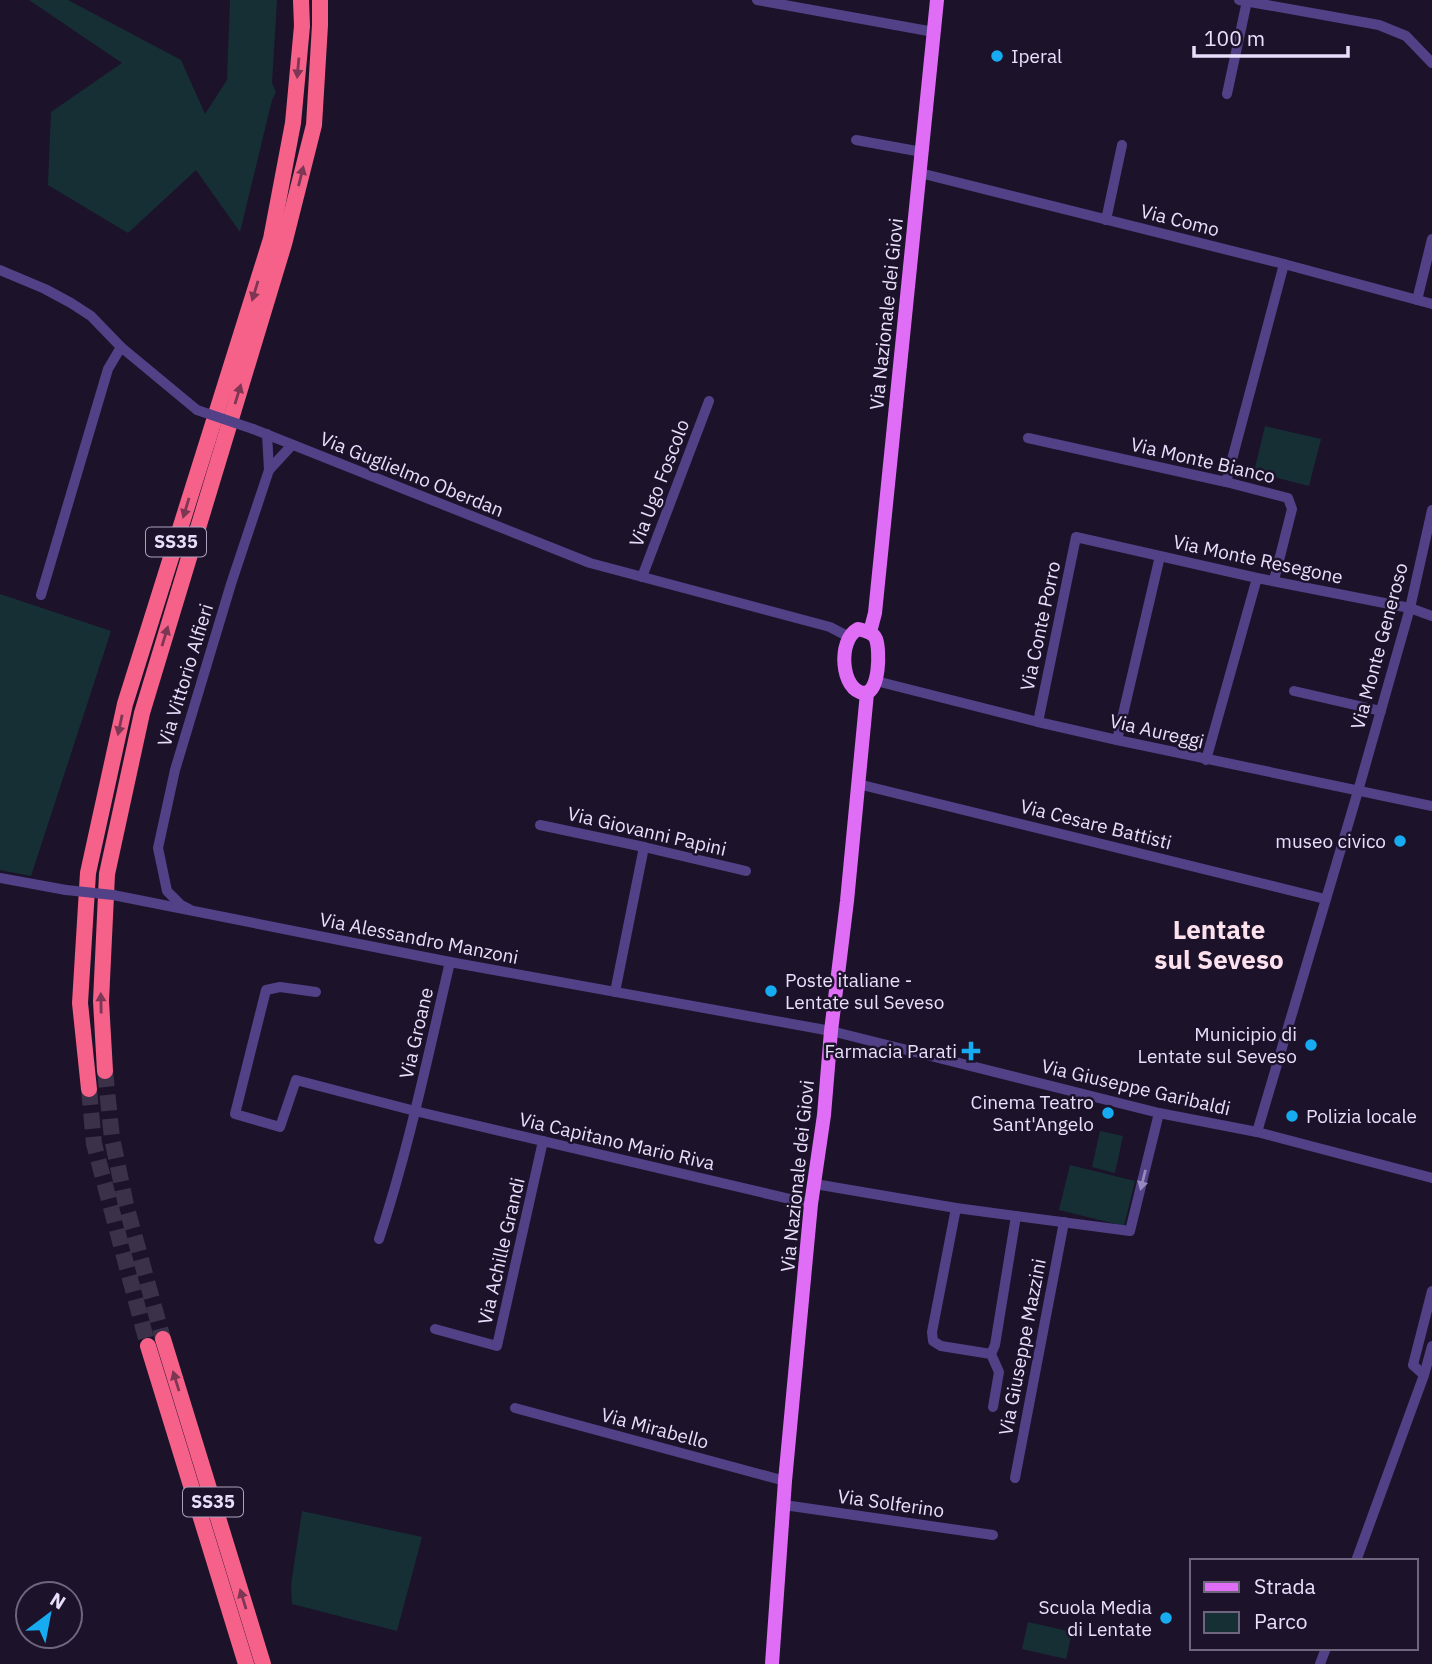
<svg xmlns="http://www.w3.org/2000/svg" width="1432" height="1664" viewBox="0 0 1432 1664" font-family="'IBM Plex Sans',sans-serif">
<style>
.green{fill:#162f35}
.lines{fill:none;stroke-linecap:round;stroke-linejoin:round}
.highway-tunnel{stroke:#3b324a;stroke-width:16;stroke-dasharray:16 8;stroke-linecap:butt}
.minor{stroke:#534187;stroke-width:10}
.major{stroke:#e06df6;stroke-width:14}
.highway{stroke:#f56188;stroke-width:16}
.minor-bridge{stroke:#534187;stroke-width:10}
.oneway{fill:#7e3655}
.oneway2{fill:#9688bc}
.poi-dot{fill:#17acf1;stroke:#1c132b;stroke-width:2.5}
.labels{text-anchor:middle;stroke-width:5;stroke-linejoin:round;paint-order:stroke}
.shield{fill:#1c132b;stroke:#aca2be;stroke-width:2}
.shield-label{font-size:18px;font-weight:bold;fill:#e9dffd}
.poi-label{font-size:19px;fill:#e9dffd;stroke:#1c132b;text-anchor:end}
.street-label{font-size:19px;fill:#e9dffd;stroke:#1c132b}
.district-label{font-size:26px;font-weight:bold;fill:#fde1ed;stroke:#1c132b}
</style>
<rect width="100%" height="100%" fill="#1c132b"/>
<g class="green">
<path d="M29,0H68L181,60L205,114L227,80L230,0H277L272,83L276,92L272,100L240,232L196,170L128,233L48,185L51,112L122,63Z"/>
<path d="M1265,426L1321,439L1309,486L1254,472Z"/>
<path d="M0,594L111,631L31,876L0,870Z"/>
<path d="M1100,1131L1123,1136L1115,1173L1092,1167Z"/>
<path d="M1070,1165L1135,1181L1124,1226L1059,1210Z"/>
<path d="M302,1511L422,1537L397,1631L292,1604L291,1585Z"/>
<path d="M1028,1622L1072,1632L1066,1659L1022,1649Z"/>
</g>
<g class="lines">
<g class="highway-tunnel">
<path d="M105,1071L112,1138L126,1205L163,1339"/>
<path d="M89,1089L94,1144L148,1346"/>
</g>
<g class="minor">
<path d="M757,0L934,32"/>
<path d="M1239,0L1379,25L1406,36L1432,63"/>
<path d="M1227,94L1247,1"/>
<path d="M856,140L922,152"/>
<path d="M920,173L1284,264L1432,304"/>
<path d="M1106,220L1122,145"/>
<path d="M0,270L45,289L71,303L91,316L121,347L197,410"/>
<path d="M1417,300L1432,239"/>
<path d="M253,429L590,563L830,627L849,637"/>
<path d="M1028,438L1226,482L1288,498L1292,509L1274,580"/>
<path d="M269,470L292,445"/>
<path d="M1226,482L1284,264"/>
<path d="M642,577L709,401"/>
<path d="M41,595L108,369L121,347"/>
<path d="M876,681L1038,722L1117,740L1432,806"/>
<path d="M1294,691L1381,711"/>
<path d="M1038,722L1076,537L1257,578L1410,608L1432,616"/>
<path d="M1117,740L1160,556"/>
<path d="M1206,760L1257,578"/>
<path d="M858,784L1325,899"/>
<path d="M540,825L644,847L746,871"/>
<path d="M0,878L66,890"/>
<path d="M113,895L450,962L831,1031L1159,1113L1257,1132L1432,1178"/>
<path d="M189,909L181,905L167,891L158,848L175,770L231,584L269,470L267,434"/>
<path d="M316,992L280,987L266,990L235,1114L280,1127L296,1080L415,1111L811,1204"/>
<path d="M615,992L644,847"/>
<path d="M1257,1132L1358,791L1410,608L1432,510"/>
<path d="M815,1184L956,1208L1130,1231L1159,1113"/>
<path d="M956,1208L932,1332L933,1341L941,1346L991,1354"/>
<path d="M379,1239C409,1148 428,1055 450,962"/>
<path d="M435,1329L497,1346L543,1141"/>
<path d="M1424,1375L1413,1365L1432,1291"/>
<path d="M993,1407L999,1372L991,1354L995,1345L1016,1216"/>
<path d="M515,1408L785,1481"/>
<path d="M1015,1478L1064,1222"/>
<path d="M784,1505L993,1535"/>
<path d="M1356,1561L1424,1375L1432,1346"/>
<path d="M1320,1664L1326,1648"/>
</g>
<g class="major">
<path d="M858,629C865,631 873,632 876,639C880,650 880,693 864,693C841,691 837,640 858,629Z"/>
<path d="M870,632L875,613L937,0"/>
<path d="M772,1664L785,1481L811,1204L824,1115L831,1031L847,901L867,693"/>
</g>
<g class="highway">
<path d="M105,1071L101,1001L107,874L142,713L284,244L314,125L320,25V0"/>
<path d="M89,1089L80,1003L88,873L125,704L271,239L293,123L302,26L301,0"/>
<path d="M163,1339L263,1664"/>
<path d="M148,1346L246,1664"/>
</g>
<g class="minor-bridge">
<path d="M197,410L253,429"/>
<path d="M66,890L113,895"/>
</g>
</g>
<defs><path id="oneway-solid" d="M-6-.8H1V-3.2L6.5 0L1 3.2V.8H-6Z" transform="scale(1.75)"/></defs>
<g class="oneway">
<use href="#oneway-solid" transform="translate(298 68) rotate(95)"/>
<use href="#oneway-solid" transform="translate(301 176) rotate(-76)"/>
<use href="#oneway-solid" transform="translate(255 291) rotate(107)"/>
<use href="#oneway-solid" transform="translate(238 394) rotate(-73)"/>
<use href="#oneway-solid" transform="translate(186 508) rotate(107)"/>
<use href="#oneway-solid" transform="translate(165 636) rotate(-73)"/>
<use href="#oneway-solid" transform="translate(120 725) rotate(102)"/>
<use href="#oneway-solid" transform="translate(101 1003) rotate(-91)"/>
<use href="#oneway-solid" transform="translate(176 1381) rotate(-107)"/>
<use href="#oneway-solid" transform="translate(243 1599) rotate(-107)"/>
</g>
<use class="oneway2" href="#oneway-solid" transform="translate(1143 1180) rotate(104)"/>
<g class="poi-dot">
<circle cx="997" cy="56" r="7"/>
<circle cx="1400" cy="841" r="7"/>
<circle cx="771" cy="991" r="7"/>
<circle cx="1311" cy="1045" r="7"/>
<path d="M967.5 1040.5h7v7h7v7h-7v7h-7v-7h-7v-7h7z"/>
<circle cx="1108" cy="1113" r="7"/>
<circle cx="1292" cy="1116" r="7"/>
<circle cx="1166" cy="1618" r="7"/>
</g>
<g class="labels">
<g class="shield">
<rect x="146" y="527.5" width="60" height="29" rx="5"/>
<rect x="183" y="1487.5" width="60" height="29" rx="5"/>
</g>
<g class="shield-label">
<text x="176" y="548">SS35</text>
<text x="213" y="1508">SS35</text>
</g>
<g class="poi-label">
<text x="1011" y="63" text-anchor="start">Iperal</text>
<text x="1386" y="848">museo civico</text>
<text x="785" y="987" text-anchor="start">Poste italiane -<tspan x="785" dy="22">Lentate sul Seveso</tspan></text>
<text x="1297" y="1041">Municipio di<tspan x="1297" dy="22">Lentate sul Seveso</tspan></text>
<text x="957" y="1058">Farmacia Parati</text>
<text x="1094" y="1109">Cinema Teatro<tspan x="1094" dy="22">Sant'Angelo</tspan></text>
<text x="1306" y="1123" text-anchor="start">Polizia locale</text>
<text x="1152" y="1614">Scuola Media<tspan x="1152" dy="22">di Lentate</tspan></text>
</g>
<g class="street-label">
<text transform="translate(1180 220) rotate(14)" y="7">Via Como</text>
<text transform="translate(886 314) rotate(-84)" y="7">Via Nazionale dei Giovi</text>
<text transform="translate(1203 460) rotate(13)" y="7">Via Monte Bianco</text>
<text transform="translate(412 474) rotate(22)" y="7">Via Guglielmo Oberdan</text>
<text transform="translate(659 483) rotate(-69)" y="7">Via Ugo Foscolo</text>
<text transform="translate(1258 559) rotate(12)" y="7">Via Monte Resegone</text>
<text transform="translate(1040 626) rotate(-78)" y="7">Via Conte Porro</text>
<text transform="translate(1379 646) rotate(-75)" y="7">Via Monte Generoso</text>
<text transform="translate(185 675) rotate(-73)" y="7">Via Vittorio Alfieri</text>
<text transform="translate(1157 731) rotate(13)" y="7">Via Aureggi</text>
<text transform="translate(1096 824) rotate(14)" y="7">Via Cesare Battisti</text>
<text transform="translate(647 831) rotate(13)" y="7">Via Giovanni Papini</text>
<text transform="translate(419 938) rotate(11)" y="7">Via Alessandro Manzoni</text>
<text transform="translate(416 1033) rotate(-77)" y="7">Via Groane</text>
<text transform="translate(1136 1087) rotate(13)" y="7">Via Giuseppe Garibaldi</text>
<text transform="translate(617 1141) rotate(13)" y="7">Via Capitano Mario Riva</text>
<text transform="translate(797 1176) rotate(-84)" y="7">Via Nazionale dei Giovi</text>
<text transform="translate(501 1251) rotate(-77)" y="7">Via Achille Grandi</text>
<text transform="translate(1022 1347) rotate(-79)" y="7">Via Giuseppe Mazzini</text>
<text transform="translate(655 1428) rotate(15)" y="7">Via Mirabello</text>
<text transform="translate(891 1503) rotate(8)" y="7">Via Solferino</text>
</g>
<g class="district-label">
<text x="1219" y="939">Lentate<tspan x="1219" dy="30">sul Seveso</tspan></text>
</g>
</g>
<rect x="1190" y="1559" width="228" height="91" fill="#1c132b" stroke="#6e657f" stroke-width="2"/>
<rect x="1204" y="1582" width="35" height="10" fill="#e06df6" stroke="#6e657f" stroke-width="2"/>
<text x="1254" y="1594" font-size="21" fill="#e9dffd">Strada</text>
<rect x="1204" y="1612" width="35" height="21" fill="#162f35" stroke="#6e657f" stroke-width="2"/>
<text x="1254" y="1629" font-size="21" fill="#e9dffd">Parco</text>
<g transform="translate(49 1615) rotate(32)"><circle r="33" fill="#1c132b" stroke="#6e657f" stroke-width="2"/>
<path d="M0-5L12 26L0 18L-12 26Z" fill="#17acf1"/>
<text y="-10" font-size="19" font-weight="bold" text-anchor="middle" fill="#e9dffd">N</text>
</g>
<path d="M1194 46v10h154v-10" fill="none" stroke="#e9dffd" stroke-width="3.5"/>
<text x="1204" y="46" font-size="21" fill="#e9dffd" stroke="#1c132b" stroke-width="5" paint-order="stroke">100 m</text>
</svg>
